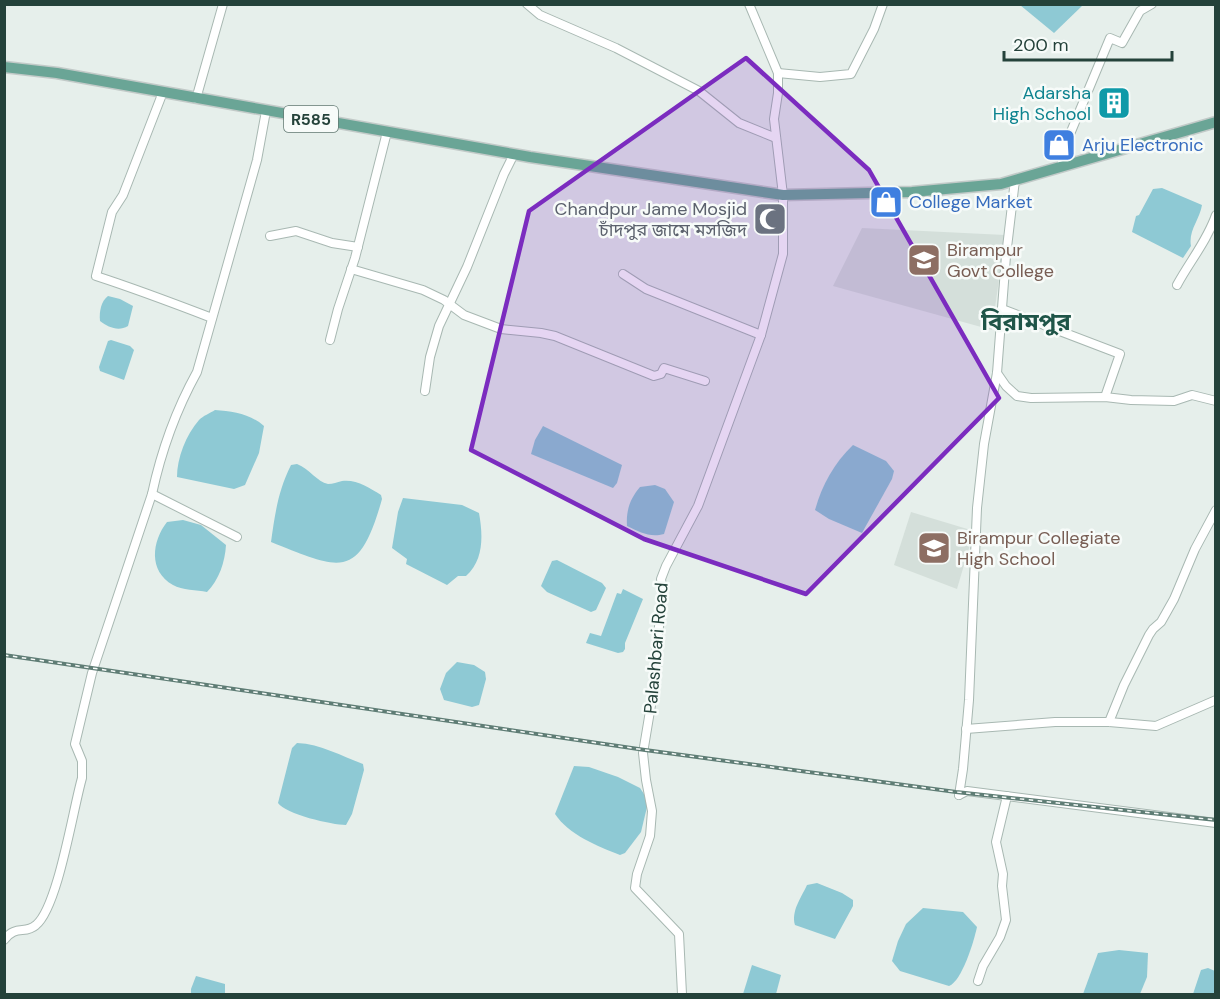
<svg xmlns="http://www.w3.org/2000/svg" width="1220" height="999" viewBox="0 0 1220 999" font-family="'DM Sans','Noto Sans Bengali',sans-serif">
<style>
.built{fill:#d4dfda}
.water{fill:#8ec9d4}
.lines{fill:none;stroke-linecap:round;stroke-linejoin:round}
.minor-casing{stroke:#a8b8b2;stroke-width:10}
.major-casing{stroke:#c2cac8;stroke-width:13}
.minor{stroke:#fff;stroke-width:8}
.major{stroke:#6aa596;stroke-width:10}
.rail-casing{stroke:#5f7d75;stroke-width:4}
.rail{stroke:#f7fbf9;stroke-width:1.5;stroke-dasharray:4.5;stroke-linecap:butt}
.marked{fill:#7b2cbf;fill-opacity:0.2;stroke:#7b2cbf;stroke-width:4.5;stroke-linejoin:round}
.labels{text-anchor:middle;stroke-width:5;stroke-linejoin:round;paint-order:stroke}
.shield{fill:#f7fbf9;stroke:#637a73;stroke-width:1.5}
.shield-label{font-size:16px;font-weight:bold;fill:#24423a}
.culture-label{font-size:18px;fill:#0d838f;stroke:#f7fbf9;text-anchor:end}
.shop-label{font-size:18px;fill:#366cbe;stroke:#f7fbf9;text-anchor:start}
.worship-label{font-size:18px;fill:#5b616d;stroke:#f7fbf9;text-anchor:end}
.education-label{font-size:18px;fill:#785e54;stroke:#f7fbf9;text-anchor:start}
.street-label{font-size:18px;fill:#24423a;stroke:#f7fbf9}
.district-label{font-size:24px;font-weight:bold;fill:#1f5548;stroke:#f7fbf9}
</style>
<rect width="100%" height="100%" fill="#e6efeb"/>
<g class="built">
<path d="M862,228L1005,235L992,330L833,286Z"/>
<path d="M911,512L974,531L957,589L894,565Z"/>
</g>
<g class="water">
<path d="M1020,5H1083L1054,33Z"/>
<path d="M1162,188L1202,205C1200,219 1188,231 1191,246L1183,258L1132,232L1136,216L1139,215L1153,189Z"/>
<path d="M108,296L120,299L133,306L128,326C118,332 108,327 100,321C99,312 101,301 108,296Z"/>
<path d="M111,340L130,346L134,350L124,380L100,371L99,367L108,341Z"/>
<path d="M215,410C233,411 250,414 264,426L259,453L245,485L234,489L177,477C177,458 186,435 199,420C203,416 210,413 215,410Z"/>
<path d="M543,426L622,465L617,483L613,488L531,454L535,440Z"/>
<path d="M853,445L886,461L894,471L892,479L862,533L829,519L815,510C822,485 834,463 853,445Z"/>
<path d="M297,464C310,469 317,482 328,484C333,484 337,482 342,481C356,479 370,488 381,495L382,499C359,581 341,570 271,542C275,514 278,491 291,465Z"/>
<path d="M655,485L665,489L674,502L664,534C650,538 640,532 627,526C626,510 630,499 640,487Z"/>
<path d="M403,498L462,505L479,513C483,535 484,560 466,576H458L447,585L406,564L407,559L392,548L398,512Z"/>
<path d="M183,520L201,525L226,545C225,562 219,580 207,592C197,590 182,590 173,585C148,571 152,541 167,522Z"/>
<path d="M557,560L602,583L606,588L596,610L591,612L547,592L541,586L552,561Z"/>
<path d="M623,589L643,599L625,643V649L623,652L618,653L586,643L590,633L601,636L617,593L621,594Z"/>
<path d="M457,662L474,665L485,672L486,679L479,705L472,707L444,700L440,689L446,673Z"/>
<path d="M297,743C321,744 341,756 363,764L364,770L352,814L346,825C332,825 285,814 278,803L292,748Z"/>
<path d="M574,766L589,767L618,777L640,788L646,797L647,807L641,832L625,853L620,855C597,846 569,835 555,814Z"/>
<path d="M817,883L842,893L853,900V906L835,939L795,925C791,911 801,898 807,885Z"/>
<path d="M923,908L963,912L977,927C974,941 962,981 949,986L900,971L892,961L898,941L906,924Z"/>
<path d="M1119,950L1148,953L1147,977L1140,994H1083L1098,953Z"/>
<path d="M752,965L781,975L776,994H743Z"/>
<path d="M1208,968L1215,971V994H1193L1201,970Z"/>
<path d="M196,976L225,984V994H191V989Z"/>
</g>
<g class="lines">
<g class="minor-casing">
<g id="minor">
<path d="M527,4L540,15L616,48L699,91L739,123L776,138"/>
<path d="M778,73L820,77L851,74L874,29L883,4"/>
<path d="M163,92L123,195L112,212L96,276C136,289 173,303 212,318"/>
<path d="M196,99L223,4"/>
<path d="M1061,166L1070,134L1110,38L1122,43L1140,11L1152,4"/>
<path d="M270,236L296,231L332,243L358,247"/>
<path d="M351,269L423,290L444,300L464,315L501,329L541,333L555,336L654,376L661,374L664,368L705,381"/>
<path d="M623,274L646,289L761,335"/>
<path d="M1177,285C1190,261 1207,241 1216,215"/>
<path d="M1002,309L1120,354L1105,397"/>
<path d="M330,340L338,309L355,258L387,132"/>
<path d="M997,373L1006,386L1017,396L1031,398L1105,397L1131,400L1174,401L1192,395L1216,401"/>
<path d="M425,391L430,357L439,326L467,267L504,174L514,154"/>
<path d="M152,494L237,537"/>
<path d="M1109,722L1124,685L1149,635L1153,629L1161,622L1174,599L1195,549L1216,510"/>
<path d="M966,729L1055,722H1109L1156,726L1216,700"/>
<path d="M959,795L963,769L969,700L977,508L984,444L997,373L1006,256L1015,180"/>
<path d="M959,795L967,791L1216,823"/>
<path d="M4,940C16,924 25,935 36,925C58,907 73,809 82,778V761L75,744L92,673L152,494C161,452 176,410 197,372L257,160L266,111"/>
<path d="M978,981L983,966L1000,937L1006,920L1002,886L1003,874L996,842L1007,796"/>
<path d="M682,994L679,934L635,888L637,874L650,836L652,811L646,780L643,753L656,675L657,643L663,594L661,579L666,566L698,506L761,335L783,254V195L774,119L778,93V73L749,4"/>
</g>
</g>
<g class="major-casing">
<path id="major" d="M4,67L57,73L530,157L783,195L912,192L1001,184L1216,122"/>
</g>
<use href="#minor" class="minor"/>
<use href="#major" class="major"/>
<g class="rail-casing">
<path id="rail" d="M4,655L645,750L956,792L1216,820"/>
</g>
<use href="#rail" class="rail"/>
</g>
<path class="marked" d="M746,58L869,170L999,398L806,594L644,539L471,450L529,211Z"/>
<defs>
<g id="building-square" transform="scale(1.725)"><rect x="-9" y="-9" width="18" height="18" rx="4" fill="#0f9aa8" stroke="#f7fbf9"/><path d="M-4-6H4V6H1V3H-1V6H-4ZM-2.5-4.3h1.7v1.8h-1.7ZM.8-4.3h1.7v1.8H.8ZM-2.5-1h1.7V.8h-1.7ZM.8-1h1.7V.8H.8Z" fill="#fff"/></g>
<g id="shop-square" transform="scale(1.725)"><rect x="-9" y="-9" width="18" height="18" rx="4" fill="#3f7fe0" stroke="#f7fbf9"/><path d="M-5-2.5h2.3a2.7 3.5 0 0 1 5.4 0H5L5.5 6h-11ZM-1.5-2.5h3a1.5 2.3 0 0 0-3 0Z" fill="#fff"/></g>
<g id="mosque-square" transform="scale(1.725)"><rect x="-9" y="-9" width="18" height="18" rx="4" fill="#6b7280" stroke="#f7fbf9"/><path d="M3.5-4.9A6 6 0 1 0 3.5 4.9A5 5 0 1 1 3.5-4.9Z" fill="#fff"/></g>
<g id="university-square" transform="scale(1.725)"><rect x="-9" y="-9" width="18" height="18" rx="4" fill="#8d6e63" stroke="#f7fbf9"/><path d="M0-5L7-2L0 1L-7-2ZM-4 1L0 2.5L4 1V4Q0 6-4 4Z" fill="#fff"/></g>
<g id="school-square" transform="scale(1.725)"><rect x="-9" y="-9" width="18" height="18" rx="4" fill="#8d6e63" stroke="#f7fbf9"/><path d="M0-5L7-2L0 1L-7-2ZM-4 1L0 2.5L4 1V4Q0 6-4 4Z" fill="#fff"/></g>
</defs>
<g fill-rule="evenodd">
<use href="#building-square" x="1114" y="103"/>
<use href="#shop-square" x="1059" y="145"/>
<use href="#shop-square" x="886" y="202"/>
<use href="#mosque-square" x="770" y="219"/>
<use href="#university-square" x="924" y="260"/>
<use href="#school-square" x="934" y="548"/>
</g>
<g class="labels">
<rect class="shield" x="284" y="106" width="54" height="26" rx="4.5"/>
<g class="shield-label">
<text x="311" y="125">R585</text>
</g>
<g class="culture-label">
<text x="1091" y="99">Adarsha<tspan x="1091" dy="21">High School</tspan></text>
</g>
<g class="shop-label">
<text x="1082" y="151">Arju Electronic</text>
<text x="909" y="208">College Market</text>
</g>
<g class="worship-label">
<text x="747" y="215">Chandpur Jame Mosjid<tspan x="747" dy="21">চাঁদপুর জামে মসজিদ</tspan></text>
</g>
<g class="education-label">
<text x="947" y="256">Birampur<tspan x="947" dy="21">Govt College</tspan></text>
<text x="957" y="544">Birampur Collegiate<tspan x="957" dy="21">High School</tspan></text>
</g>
<g class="street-label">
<text transform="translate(656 648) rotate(-85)" y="6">Palashbari Road</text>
</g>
<g class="district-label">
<text x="1026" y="330">বিরামপুর</text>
</g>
</g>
<rect width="1220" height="999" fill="none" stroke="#24423a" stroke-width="12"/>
<path d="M1004 51v9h168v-9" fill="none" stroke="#24423a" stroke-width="3"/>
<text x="1013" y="51" font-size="18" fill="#24423a" stroke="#f7fbf9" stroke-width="4.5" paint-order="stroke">200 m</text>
</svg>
